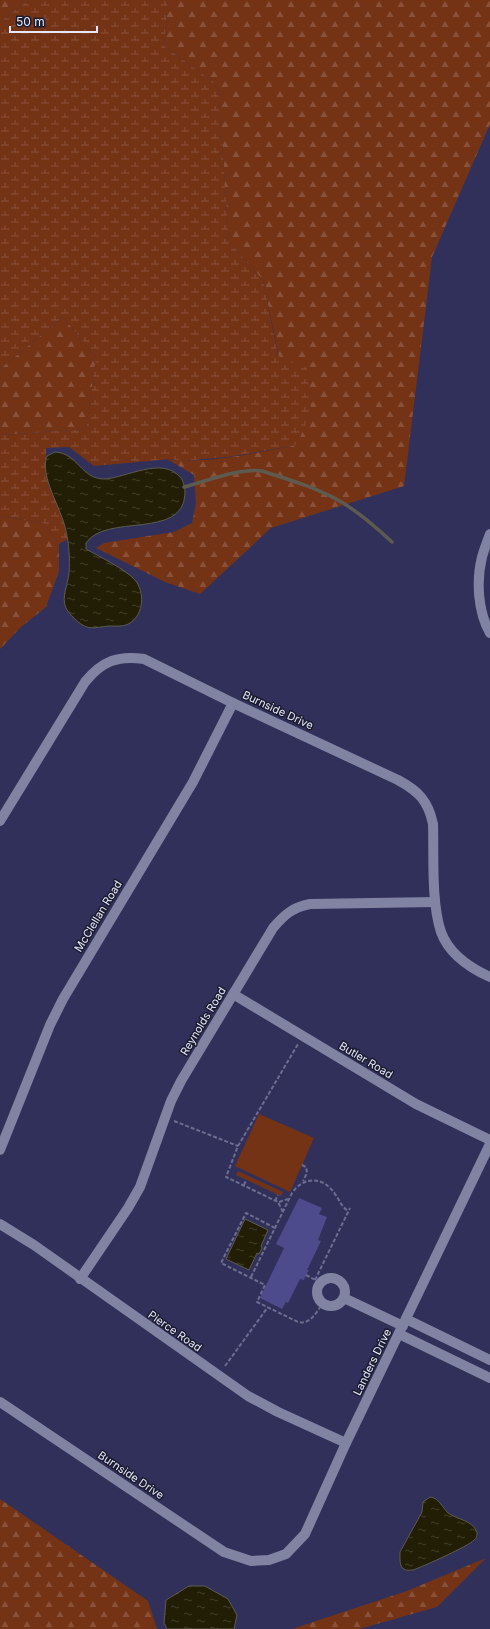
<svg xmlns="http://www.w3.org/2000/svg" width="490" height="1629" viewBox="0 0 490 1629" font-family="Inter,sans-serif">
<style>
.forest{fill:url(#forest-firs)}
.wetland{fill:url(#wetland-marsh)}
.pitch{fill:#753316}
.water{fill:url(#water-ripples);stroke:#5d5b4f}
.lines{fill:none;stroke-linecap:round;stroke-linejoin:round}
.stream{stroke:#5d5b4f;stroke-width:3.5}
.building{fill:#4d4b8b}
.path{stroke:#6d6d90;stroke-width:2;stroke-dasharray:4 2;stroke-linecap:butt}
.minor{stroke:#8183a2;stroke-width:10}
.labels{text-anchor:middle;stroke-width:3;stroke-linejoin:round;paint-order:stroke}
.street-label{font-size:11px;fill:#e6e8fd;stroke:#1b1b2e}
</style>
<defs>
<pattern id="forest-firs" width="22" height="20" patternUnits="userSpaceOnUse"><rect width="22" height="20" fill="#753316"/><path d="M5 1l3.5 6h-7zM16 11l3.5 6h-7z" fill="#895139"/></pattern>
<pattern id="wetland-marsh" width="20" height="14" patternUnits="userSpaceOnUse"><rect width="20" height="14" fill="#753316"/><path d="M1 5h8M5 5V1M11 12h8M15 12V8" fill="none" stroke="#895139"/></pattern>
<pattern id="water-ripples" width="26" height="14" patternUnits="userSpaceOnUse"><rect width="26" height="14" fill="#221e05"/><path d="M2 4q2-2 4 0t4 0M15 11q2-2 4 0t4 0" fill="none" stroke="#423f2a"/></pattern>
</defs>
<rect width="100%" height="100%" fill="#31305a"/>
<g class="forest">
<path d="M0,0H29L0,22Z"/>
<path d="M168,0H490V124L432,257L404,486L271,528L200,594L165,582L96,548L104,543L174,532L192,523L196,503L194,475L167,459C207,465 257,452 297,445L263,280L229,242L218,85L164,46Z"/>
<path d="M63,317L96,357L86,429L0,435V369Z"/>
<path d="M0,516L43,523L59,544V571L46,607L21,627L0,649Z"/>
<path d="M0,1499L148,1601L157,1629H0Z"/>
<path d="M486,1558L437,1607L359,1629H292L407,1591Z"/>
</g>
<path class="wetland" d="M29,0H168L164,46L218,85L229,242L263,280L278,356L307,368L311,411L297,445L228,457L182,461L171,459L94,466L69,447L46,448V468L49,486L62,513L68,539L59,544L43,523L0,516V435L86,429L96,357L63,317L0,369V22Z"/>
<g class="pitch">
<path d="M259,1114L314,1138L290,1192L235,1166Z"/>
<path d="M238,1171L283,1192L281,1196L236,1175Z"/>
</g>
<g class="water">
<path d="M55,452C78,453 81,479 104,479C126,478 162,456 180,477C184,481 185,489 185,494C183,540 106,513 86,543V549C100,557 125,569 135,580C145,592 144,614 130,623C124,627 116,626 109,626C92,628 87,631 74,618C71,615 68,612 66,608C61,597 68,585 69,573C70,559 69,544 66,531C62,509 39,476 47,456Z"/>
<path d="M245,1219L268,1230L261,1246L262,1248L259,1254L257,1253L249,1270L226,1259Z"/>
<path d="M430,1497C439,1498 442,1507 448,1513C458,1520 472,1520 477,1532C477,1535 477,1538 474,1540C469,1546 422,1567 413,1570C410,1570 406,1571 404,1569C399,1567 400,1557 400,1552L422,1512L423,1502Z"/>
<path d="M189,1586H205L228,1599L237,1615L234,1629H167L164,1623L166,1600Z"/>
</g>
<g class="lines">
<path class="stream" d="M184,487C207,481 239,468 262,471C290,480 318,488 343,503C361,514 377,528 392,542"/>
</g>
<path class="building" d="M299,1198L322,1208L319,1214L327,1217L318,1240L321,1241L307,1270H309L306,1275L304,1280L300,1279L288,1303L286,1302L282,1309L260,1298L284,1248L276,1244Z"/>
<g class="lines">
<g class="path">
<path d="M174,1121L238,1146"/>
<path d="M302,1165L306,1167L307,1173L303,1181"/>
<path d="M244,1185L246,1180"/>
<path d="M275,1201L278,1195"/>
<path d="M279,1202L288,1199"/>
<path d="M283,1212L278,1202L226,1177L238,1146L298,1044"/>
<path d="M275,1228L246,1213L221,1263L265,1285L257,1302L298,1322C311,1325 317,1311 323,1303"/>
<path d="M306,1275L321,1283"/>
<path d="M251,1277L292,1193C304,1176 323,1176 335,1194C340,1201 341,1206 348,1211"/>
<path d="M315,1280L350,1208"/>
<path d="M225,1366L268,1307"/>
</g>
<g class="minor">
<path d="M490,534C487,542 484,550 482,557C476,581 478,612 490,633"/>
<path d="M0,821L85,682C102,661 118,655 144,659L233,703L398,780C418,791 428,800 433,824C434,856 431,902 441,932C449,954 470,968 490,977"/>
<path d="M233,994L416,1104L490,1140"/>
<path d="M0,1150L50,1025L63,999L193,782L233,703"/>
<path d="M0,1224L34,1245L248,1396L278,1412L346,1443"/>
<circle cx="331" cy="1292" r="14"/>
<path d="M80,1279L128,1208L140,1187L171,1101L181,1081L273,928C284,915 293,907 310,904L435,902"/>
<path d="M344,1298L403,1326"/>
<path d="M406,1319L490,1360"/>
<path d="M399,1334L490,1378"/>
<path d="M0,1402L224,1552L251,1561L269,1560L286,1554L305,1534L346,1443L490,1144"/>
</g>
</g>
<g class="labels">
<g class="street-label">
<text transform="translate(278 710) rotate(25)" y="4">Burnside Drive</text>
<text transform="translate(98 916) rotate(-59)" y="4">McClellan Road</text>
<text transform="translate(203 1021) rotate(-59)" y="4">Reynolds Road</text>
<text transform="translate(366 1060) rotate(31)" y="4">Butler Road</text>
<text transform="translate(175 1331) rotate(35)" y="4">Pierce Road</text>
<text transform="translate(372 1362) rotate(-64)" y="4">Landers Drive</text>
<text transform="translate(131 1475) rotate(34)" y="4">Burnside Drive</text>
</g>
</g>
<path d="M10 26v6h87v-6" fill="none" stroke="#e6e8fd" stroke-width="2"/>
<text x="16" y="26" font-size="12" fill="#e6e8fd" stroke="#1b1b2e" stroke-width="3" paint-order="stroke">50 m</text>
</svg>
